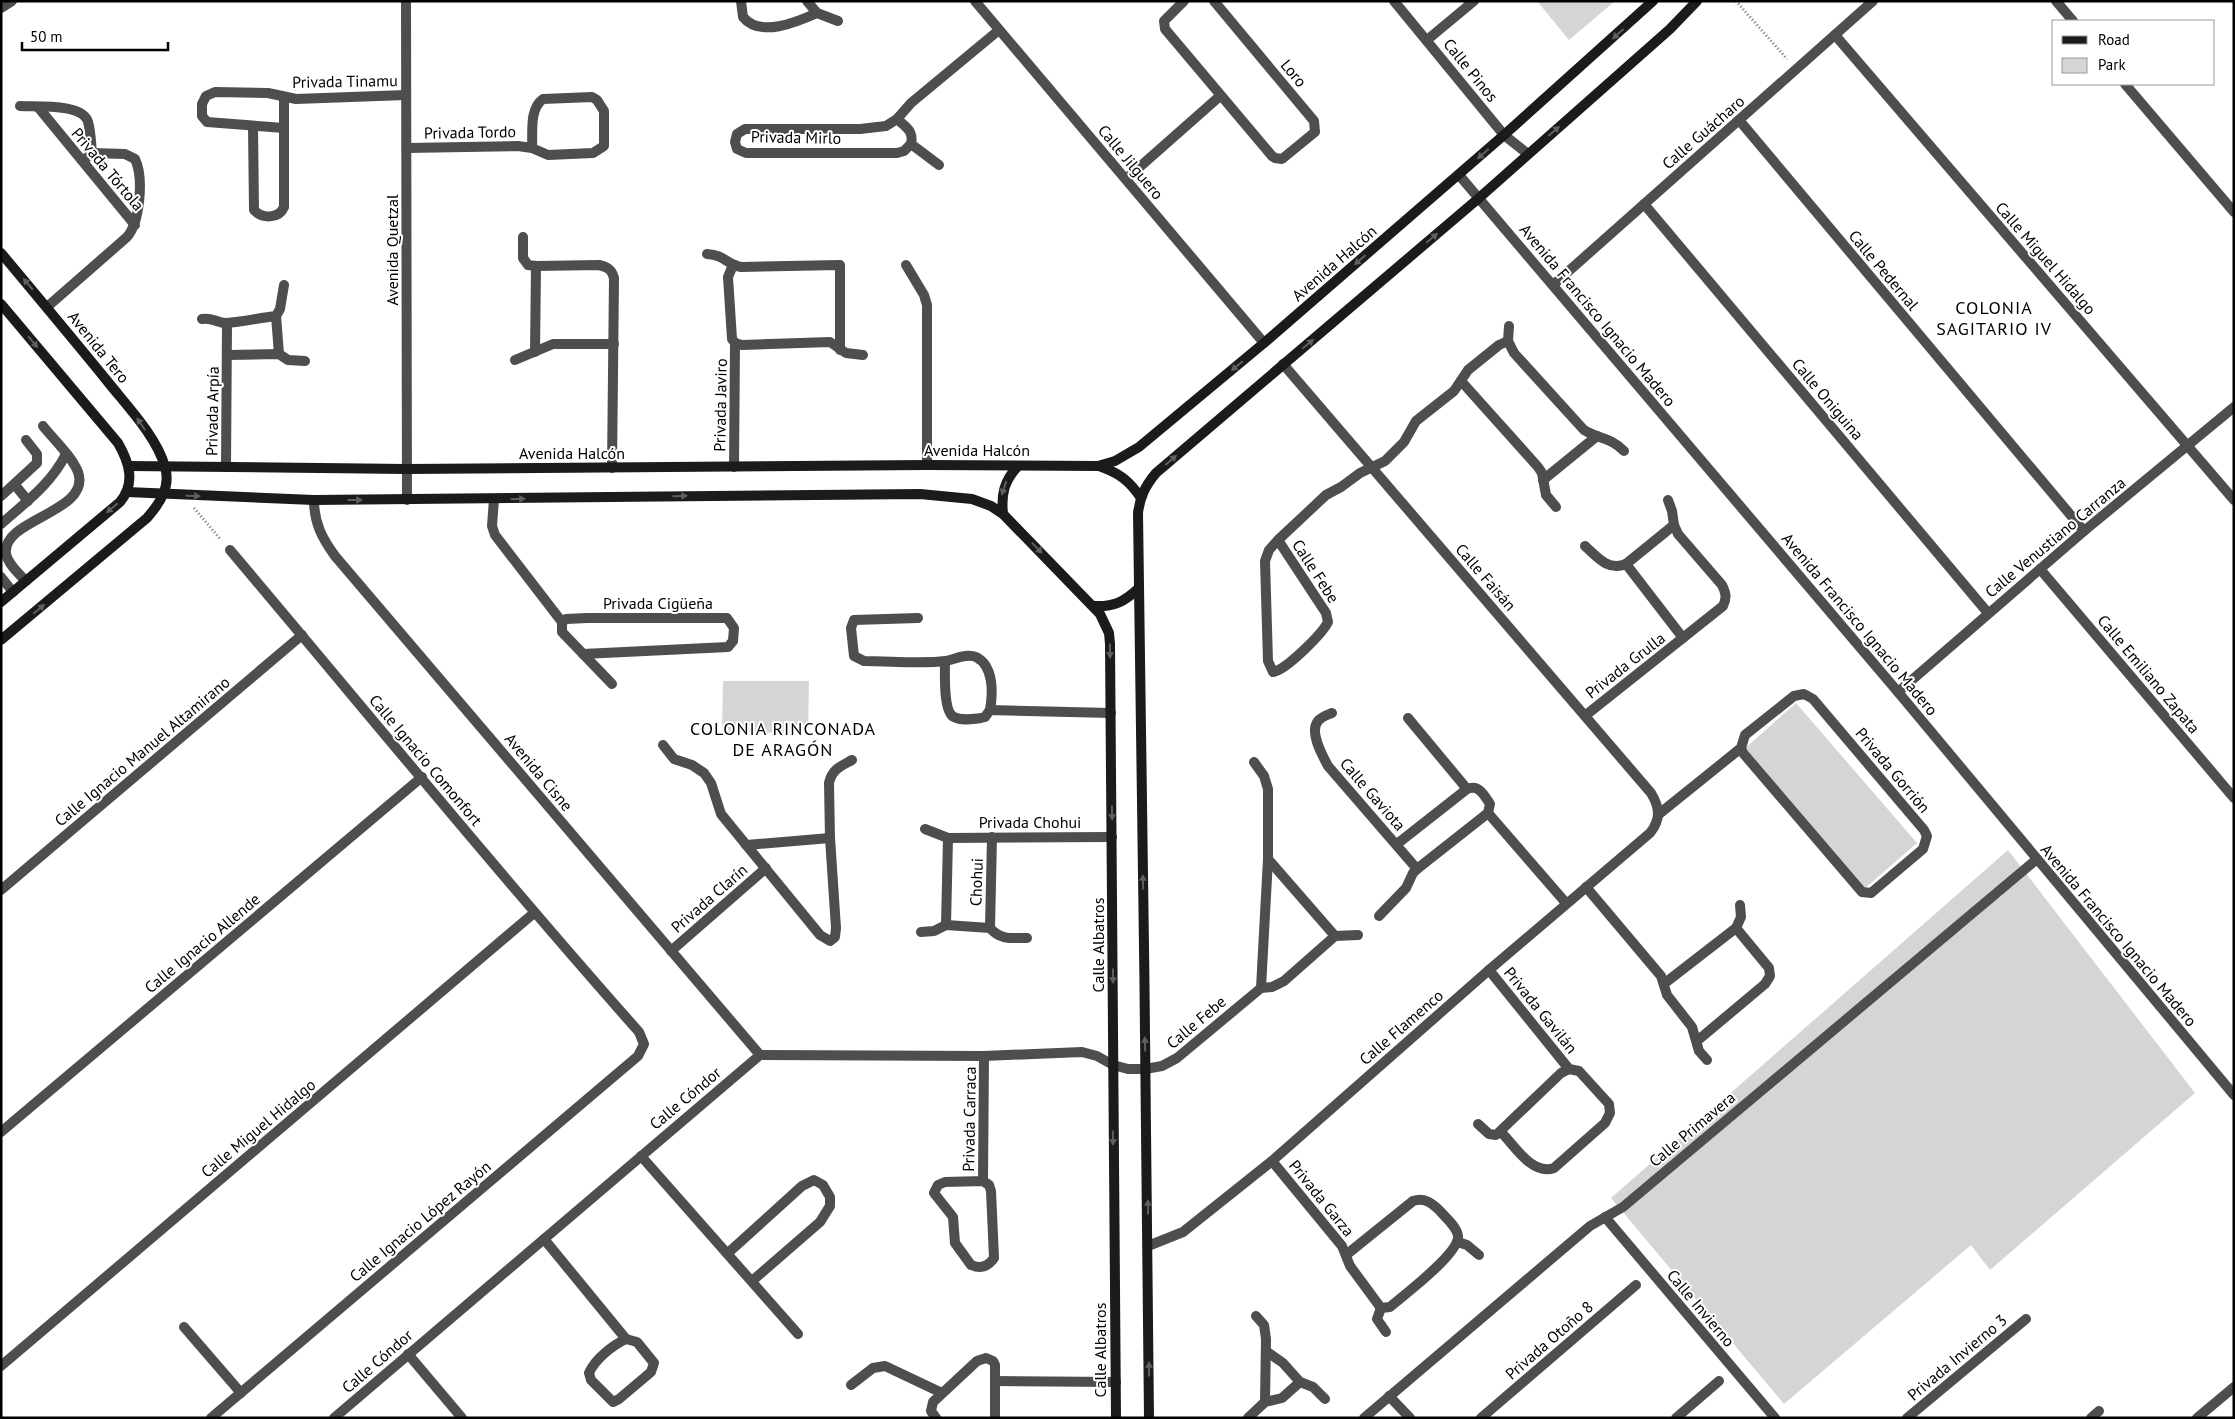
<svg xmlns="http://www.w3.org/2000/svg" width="2235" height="1419" viewBox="0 0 2235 1419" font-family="'PT Sans',sans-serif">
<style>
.green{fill:#d5d5d5}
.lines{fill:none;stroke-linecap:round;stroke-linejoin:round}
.path{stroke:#707070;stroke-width:3;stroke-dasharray:1 2.5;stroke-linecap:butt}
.lane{stroke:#4e4e4e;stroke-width:10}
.street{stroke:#4e4e4e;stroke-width:10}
.secondary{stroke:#1b1b1b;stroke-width:10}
.oneway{fill:#5f5f5f}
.labels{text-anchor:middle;stroke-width:4;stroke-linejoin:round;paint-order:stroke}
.street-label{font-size:16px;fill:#000;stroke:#fff}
.neighbourhood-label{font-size:18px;letter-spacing:1px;fill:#000;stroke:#fff}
</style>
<rect width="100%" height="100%" fill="#fff"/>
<g class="green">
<path d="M1537,1H1615L1569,40Z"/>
<path d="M723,681H809L808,733L722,732Z"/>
<path d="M1796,703L1917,843L1863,890L1742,751Z"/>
<path d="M2008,850L2195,1093L1990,1270L1971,1245L1784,1404L1611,1198Z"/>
</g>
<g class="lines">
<g class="path">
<path d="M1736,1L1787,59"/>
<path d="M194,508L221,540"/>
</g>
<g class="lane">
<path d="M906,265L924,295L927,305V465"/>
<path d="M15,485L28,501"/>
<path d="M1,496L37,463V454L26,440"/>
<path d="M1,524C26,502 51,484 66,454"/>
<path d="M1,577L13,592"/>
<path d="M26,581C19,574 7,563 6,553C2,519 92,512 78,472C71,455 54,440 43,426"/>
<path d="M184,1327L241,1393"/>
</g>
<g class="street">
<path d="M406,1L407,500"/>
<path d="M741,1L743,17C760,38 797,22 817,13"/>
<path d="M807,1L817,13L838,21"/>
<path d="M975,1L1264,343"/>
<path d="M1184,1L1164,21L1165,29L1272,156L1275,158L1282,159L1315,132L1314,121L1214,1"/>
<path d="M1394,1L1504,135L1528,154"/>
<path d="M2056,1L2073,21"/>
<path d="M1,8L12,1"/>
<path d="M1835,35L2234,500"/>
<path d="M1427,40L1474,1"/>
<path d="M2125,84L2234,212"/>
<path d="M20,106C37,107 83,103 88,122C91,132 91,144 92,153"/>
<path d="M38,107L135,225"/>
<path d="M897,119C906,127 914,131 911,144L939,165"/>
<path d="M1739,120L2084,531"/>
<path d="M253,126L254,210C262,219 279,219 284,207V97"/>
<path d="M284,128L207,122L202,116V104L206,96L215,92L268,93L296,99L406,95"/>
<path d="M911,144L904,151L897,153H746L737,149L735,142L737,134L745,129H860L886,126L897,119L911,103L999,30"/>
<path d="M407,148L518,146L532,148L548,155L593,153L604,146V111L597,100L592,97L543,99C529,109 533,132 532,148"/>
<path d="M1459,175L1898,692L2234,1095"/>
<path d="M1126,179L1220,96"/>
<path d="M1644,204L1988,613"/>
<path d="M523,237V258L528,265L536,266L599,265C608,267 612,270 614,278L612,468"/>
<path d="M707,254C725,255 726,264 741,267L840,265V350"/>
<path d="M733,265L728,277L732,339L735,343L734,467"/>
<path d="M1553,285L1873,1"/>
<path d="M47,307L127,237C140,222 144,178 135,159L125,154L92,153L83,161"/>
<path d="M276,316L279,354"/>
<path d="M202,319C212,317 217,323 226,323C242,322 259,318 276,316L280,309L284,285"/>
<path d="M1509,326L1508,341L1514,353L1584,430C1600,440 1609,436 1624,451"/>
<path d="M735,343L742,345L830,342L846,353L863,355"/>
<path d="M535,352L536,266"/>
<path d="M228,355L279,354L288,360L305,361"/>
<path d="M515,360L553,344H614"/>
<path d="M1461,381L1538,467L1542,473L1546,495L1556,507"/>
<path d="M226,467L227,323"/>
<path d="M1543,480L1597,436"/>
<path d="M494,499L492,526L495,535L562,622V632L612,684"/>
<path d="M314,500C314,523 322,538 335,556L760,1055"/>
<path d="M1278,540L1326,613L1328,622C1322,634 1286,670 1273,672L1268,661L1265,561L1269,550L1278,540L1326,495L1341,487L1360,473L1385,461L1404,442L1416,421L1454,391L1468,370L1499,345L1508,341"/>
<path d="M1585,546C1598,558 1608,571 1626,564L1674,525"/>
<path d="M1626,564L1683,638"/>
<path d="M2040,569L2234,798"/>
<path d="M918,618L854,620L851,628L854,656L864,661C891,661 920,664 946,661C955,659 967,653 976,657C994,666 993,693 990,710"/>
<path d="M562,622L566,619L587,618H727L734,628L733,641L728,647L583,654"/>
<path d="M945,661C945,673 943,712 954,717C962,721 972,719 981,718L985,717L990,710L1111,713"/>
<path d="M1898,692L2084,531L2234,407"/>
<path d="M1332,713C1327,715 1321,717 1318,721C1309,732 1322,755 1328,766L1417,869"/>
<path d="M1586,715L1723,606C1727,598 1726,593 1722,585L1678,534L1674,525L1672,511L1668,500"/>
<path d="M1408,718L1467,789"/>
<path d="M663,745L674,759L692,765L704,773L711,783L721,814L820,935L830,941L835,937L836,928L830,838L829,783C832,769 841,766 852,760"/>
<path d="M1254,762L1264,776L1268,789V859L1261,988"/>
<path d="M1488,813L1566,903"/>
<path d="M1659,814L1741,748L1745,735L1794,696L1804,694L1813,699L1924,830L1927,836L1923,849L1871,893L1862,892L1743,753L1741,748"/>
<path d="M925,829L948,838L1112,837"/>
<path d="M746,845L830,838"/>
<path d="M1268,859L1335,936"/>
<path d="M1586,887L1661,976L1667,995L1692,1027L1699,1051L1707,1060"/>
<path d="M1,890L302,635"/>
<path d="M1379,916L1406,888L1413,873L1417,869L1488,813L1490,804C1484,795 1479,784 1467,789L1397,844"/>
<path d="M946,925L948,838"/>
<path d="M990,928L992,837"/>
<path d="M921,932L934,931L946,925L990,928C1000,940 1011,938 1027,938"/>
<path d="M671,951L766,868"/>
<path d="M1489,970L1569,1069L1579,1071L1609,1104L1610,1113L1605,1123L1554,1168C1532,1176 1514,1145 1501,1132"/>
<path d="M1665,983L1736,928L1741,917L1740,905"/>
<path d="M1697,1041L1765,984L1770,976L1769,968L1736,928"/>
<path d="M1478,1124L1489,1134L1496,1135L1561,1073L1569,1069"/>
<path d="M1,1132L422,777"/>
<path d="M641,1156L798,1334"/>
<path d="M1272,1161L1342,1246L1350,1266L1381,1308"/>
<path d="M983,1181L945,1182L938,1185L934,1193L953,1217L955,1243L971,1265C980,1269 988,1267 994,1258L991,1191L989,1185L983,1181L984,1056"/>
<path d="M1605,1217L1775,1418"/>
<path d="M544,1239L626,1339L637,1342L654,1363L651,1372L619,1399L613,1402L591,1380L589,1373C595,1359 613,1345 626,1339"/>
<path d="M1458,1242L1467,1245L1479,1255"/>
<path d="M1148,1246L1183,1232L1272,1161L1489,970L1650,833C1661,819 1660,808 1651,793L1283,364"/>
<path d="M728,1253L802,1186L814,1180L823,1185L830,1197V1206L820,1222L752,1281"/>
<path d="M1346,1255L1413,1201C1424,1197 1432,1203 1440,1211C1446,1218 1457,1227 1458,1236C1460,1253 1404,1295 1390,1307L1381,1308L1377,1319L1386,1332"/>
<path d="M1256,1316L1264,1325L1266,1339L1265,1402"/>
<path d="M1266,1351L1283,1363L1300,1382L1313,1387L1325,1399"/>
<path d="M408,1354L462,1418"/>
<path d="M1,1366L534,913"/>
<path d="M995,1381L1116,1382"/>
<path d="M851,1385L873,1368L885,1366L942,1393"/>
<path d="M1389,1396L1410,1418"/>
<path d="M211,1418L638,1056L644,1044L639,1032C499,874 366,711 230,550"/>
<path d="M334,1418L760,1055L984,1056L1082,1052L1097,1056L1113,1065L1128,1069H1145L1162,1066L1177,1058L1261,988L1272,987L1284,981L1335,936L1358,935"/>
<path d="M936,1418L931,1411L933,1402L977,1361L986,1358L993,1361L995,1365V1418"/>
<path d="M1248,1418L1265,1402L1282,1398L1300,1382"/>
<path d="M1364,1418L1590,1226L1623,1207L2037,859"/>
<path d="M1481,1418L1636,1285"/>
<path d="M1676,1418L1719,1381"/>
<path d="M1907,1418L2026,1319"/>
<path d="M2091,1418L2099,1411"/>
<path d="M2197,1418L2234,1387"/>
</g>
<g class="secondary">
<path d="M1,253C37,296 73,339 108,382C127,406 157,437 165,467C171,487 160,503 147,518L1,640"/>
<path d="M1,304L118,443C129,462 136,483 120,502L1,602"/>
<path d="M129,466L407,469L927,465L1098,466L1115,461L1139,447L1264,343L1504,135L1653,1"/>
<path d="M1099,466C1119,473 1129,480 1141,498"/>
<path d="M127,492L314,500L920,494L972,499L991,506L1003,514L1100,614L1109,633L1110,644L1116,1418"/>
<path d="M1003,514C1001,494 1004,481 1018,466"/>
<path d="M1094,606C1114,607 1124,602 1139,588"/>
<path d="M1149,1418C1148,1116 1141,815 1138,513C1140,497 1145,486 1156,473L1479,198L1670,29L1697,1"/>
</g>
</g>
<defs><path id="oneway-solid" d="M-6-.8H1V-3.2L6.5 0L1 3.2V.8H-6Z" transform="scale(1.25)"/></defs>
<g class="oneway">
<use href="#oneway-solid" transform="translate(1618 34) rotate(138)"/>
<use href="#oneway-solid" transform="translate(1554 131) rotate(-41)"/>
<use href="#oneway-solid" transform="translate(1483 154) rotate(139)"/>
<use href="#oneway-solid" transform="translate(1432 238) rotate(-40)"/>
<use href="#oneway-solid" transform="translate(1360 260) rotate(139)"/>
<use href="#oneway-solid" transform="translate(28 284) rotate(-130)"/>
<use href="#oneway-solid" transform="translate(33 342) rotate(50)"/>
<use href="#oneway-solid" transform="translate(1308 344) rotate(-40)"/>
<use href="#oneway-solid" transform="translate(1237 366) rotate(140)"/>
<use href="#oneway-solid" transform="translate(141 424) rotate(-124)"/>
<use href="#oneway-solid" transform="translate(1171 460) rotate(-41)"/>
<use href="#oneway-solid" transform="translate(1004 488) rotate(108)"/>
<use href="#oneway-solid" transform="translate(193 496) rotate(2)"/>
<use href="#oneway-solid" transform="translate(680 496) rotate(-1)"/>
<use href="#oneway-solid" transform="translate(518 499) rotate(-1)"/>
<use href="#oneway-solid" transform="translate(355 500)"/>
<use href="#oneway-solid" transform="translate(112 508) rotate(140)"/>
<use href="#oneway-solid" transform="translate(1037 548) rotate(46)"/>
<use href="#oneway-solid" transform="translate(39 609) rotate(-40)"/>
<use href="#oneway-solid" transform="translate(1110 651) rotate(89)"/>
<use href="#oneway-solid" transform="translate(1112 813) rotate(89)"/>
<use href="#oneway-solid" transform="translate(1143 882) rotate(-91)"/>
<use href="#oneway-solid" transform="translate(1113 976) rotate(90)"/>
<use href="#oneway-solid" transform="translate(1145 1044) rotate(-91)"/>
<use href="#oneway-solid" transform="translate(1113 1138) rotate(89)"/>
<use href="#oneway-solid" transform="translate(1148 1207) rotate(-91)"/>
<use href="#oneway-solid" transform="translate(1149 1369) rotate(-90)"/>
</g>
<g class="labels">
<g class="street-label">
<text transform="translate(1471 70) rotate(51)" y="6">Calle Pinos</text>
<text transform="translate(1294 73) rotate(50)" y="6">Loro</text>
<text transform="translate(345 81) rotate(-1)" y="6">Privada Tinamu</text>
<text transform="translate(470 132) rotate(-1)" y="6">Privada Tordo</text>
<text transform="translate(1703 132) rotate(-41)" y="6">Calle Guácharo</text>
<text transform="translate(796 137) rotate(1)" y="6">Privada Mirlo</text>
<text transform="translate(1131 162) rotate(50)" y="6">Calle Jilguero</text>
<text transform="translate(108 169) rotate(50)" y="6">Privada Tórtola</text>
<text transform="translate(392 250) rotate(-90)" y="6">Avenida Quetzal</text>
<text transform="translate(2046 258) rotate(49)" y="6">Calle Miguel Hidalgo</text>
<text transform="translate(1334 263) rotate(-41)" y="6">Avenida Halcón</text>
<text transform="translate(1884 270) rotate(50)" y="6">Calle Pedernal</text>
<text transform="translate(1598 315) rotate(50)" y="6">Avenida Francisco Ignacio Madero</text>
<text transform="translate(99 347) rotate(51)" y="6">Avenida Tero</text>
<text transform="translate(1828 399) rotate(50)" y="6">Calle Oniguina</text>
<text transform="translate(720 405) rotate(-89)" y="6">Privada Javiro</text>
<text transform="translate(212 411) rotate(-89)" y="6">Privada Arpía</text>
<text x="977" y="456">Avenida Halcón</text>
<text x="572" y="459">Avenida Halcón</text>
<text transform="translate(2055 537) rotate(-40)" y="6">Calle Venustiano Carranza</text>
<text transform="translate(1316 571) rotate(57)" y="6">Calle Febe</text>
<text transform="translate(1486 577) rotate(49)" y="6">Calle Faisán</text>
<text x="658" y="609">Privada Cigüeña</text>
<text transform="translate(1860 624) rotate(50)" y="6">Avenida Francisco Ignacio Madero</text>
<text transform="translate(1625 665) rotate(-38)" y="6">Privada Grulla</text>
<text transform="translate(2149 674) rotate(50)" y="6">Calle Emiliano Zapata</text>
<text transform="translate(142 751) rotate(-40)" y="6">Calle Ignacio Manuel Altamirano</text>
<text transform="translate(426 760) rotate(50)" y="6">Calle Ignacio Comonfort</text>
<text transform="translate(1893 770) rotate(50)" y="6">Privada Gorrión</text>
<text transform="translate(539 772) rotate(50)" y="6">Avenida Cisne</text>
<text transform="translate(1373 794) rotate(49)" y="6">Calle Gaviota</text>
<text x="1030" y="828">Privada Chohui</text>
<text transform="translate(976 882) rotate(-88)" y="6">Chohui</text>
<text transform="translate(709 898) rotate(-41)" y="6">Privada Clarín</text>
<text transform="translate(2119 935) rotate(50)" y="6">Avenida Francisco Ignacio Madero</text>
<text transform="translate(202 943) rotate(-40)" y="6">Calle Ignacio Allende</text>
<text transform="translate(1098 945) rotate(-90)" y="6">Calle Albatros</text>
<text transform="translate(1541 1010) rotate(51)" y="6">Privada Gavilán</text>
<text transform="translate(1196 1022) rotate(-40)" y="6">Calle Febe</text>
<text transform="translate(1401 1027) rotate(-41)" y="6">Calle Flamenco</text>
<text transform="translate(685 1098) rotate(-40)" y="6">Calle Cóndor</text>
<text transform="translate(969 1119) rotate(-89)" y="6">Privada Carraca</text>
<text transform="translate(258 1128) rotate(-40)" y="6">Calle Miguel Hidalgo</text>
<text transform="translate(1692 1129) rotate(-40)" y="6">Calle Primavera</text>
<text transform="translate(1322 1198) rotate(51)" y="6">Privada Garza</text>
<text transform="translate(420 1221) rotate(-40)" y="6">Calle Ignacio López Rayón</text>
<text transform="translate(1701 1308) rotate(50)" y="6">Calle Invierno</text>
<text transform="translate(1549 1340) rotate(-41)" y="6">Privada Otoño 8</text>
<text transform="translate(1100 1350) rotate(-90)" y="6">Calle Albatros</text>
<text transform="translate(1957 1357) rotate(-40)" y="6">Privada Invierno 3</text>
<text transform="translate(377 1361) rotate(-41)" y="6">Calle Cóndor</text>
</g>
<g class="neighbourhood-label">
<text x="1994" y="314">COLONIA<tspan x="1994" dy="21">SAGITARIO IV</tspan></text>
<text x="783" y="735">COLONIA RINCONADA<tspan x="783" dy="21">DE ARAGÓN</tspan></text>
</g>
</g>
<rect width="2235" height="1419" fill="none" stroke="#000000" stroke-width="5"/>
<rect x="2052" y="20" width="162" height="65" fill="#ffffff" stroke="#999999"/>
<rect x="2062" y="36" width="25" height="8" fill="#1b1b1b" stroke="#999999"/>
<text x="2098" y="45" font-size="15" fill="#000000">Road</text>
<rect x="2062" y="58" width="25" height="15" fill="#d5d5d5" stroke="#999999"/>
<text x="2098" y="70" font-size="15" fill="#000000">Park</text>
<path d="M22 42v8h146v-8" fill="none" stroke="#000000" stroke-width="2.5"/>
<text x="30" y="42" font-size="15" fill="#000000" stroke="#ffffff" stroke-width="4" paint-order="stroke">50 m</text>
</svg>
